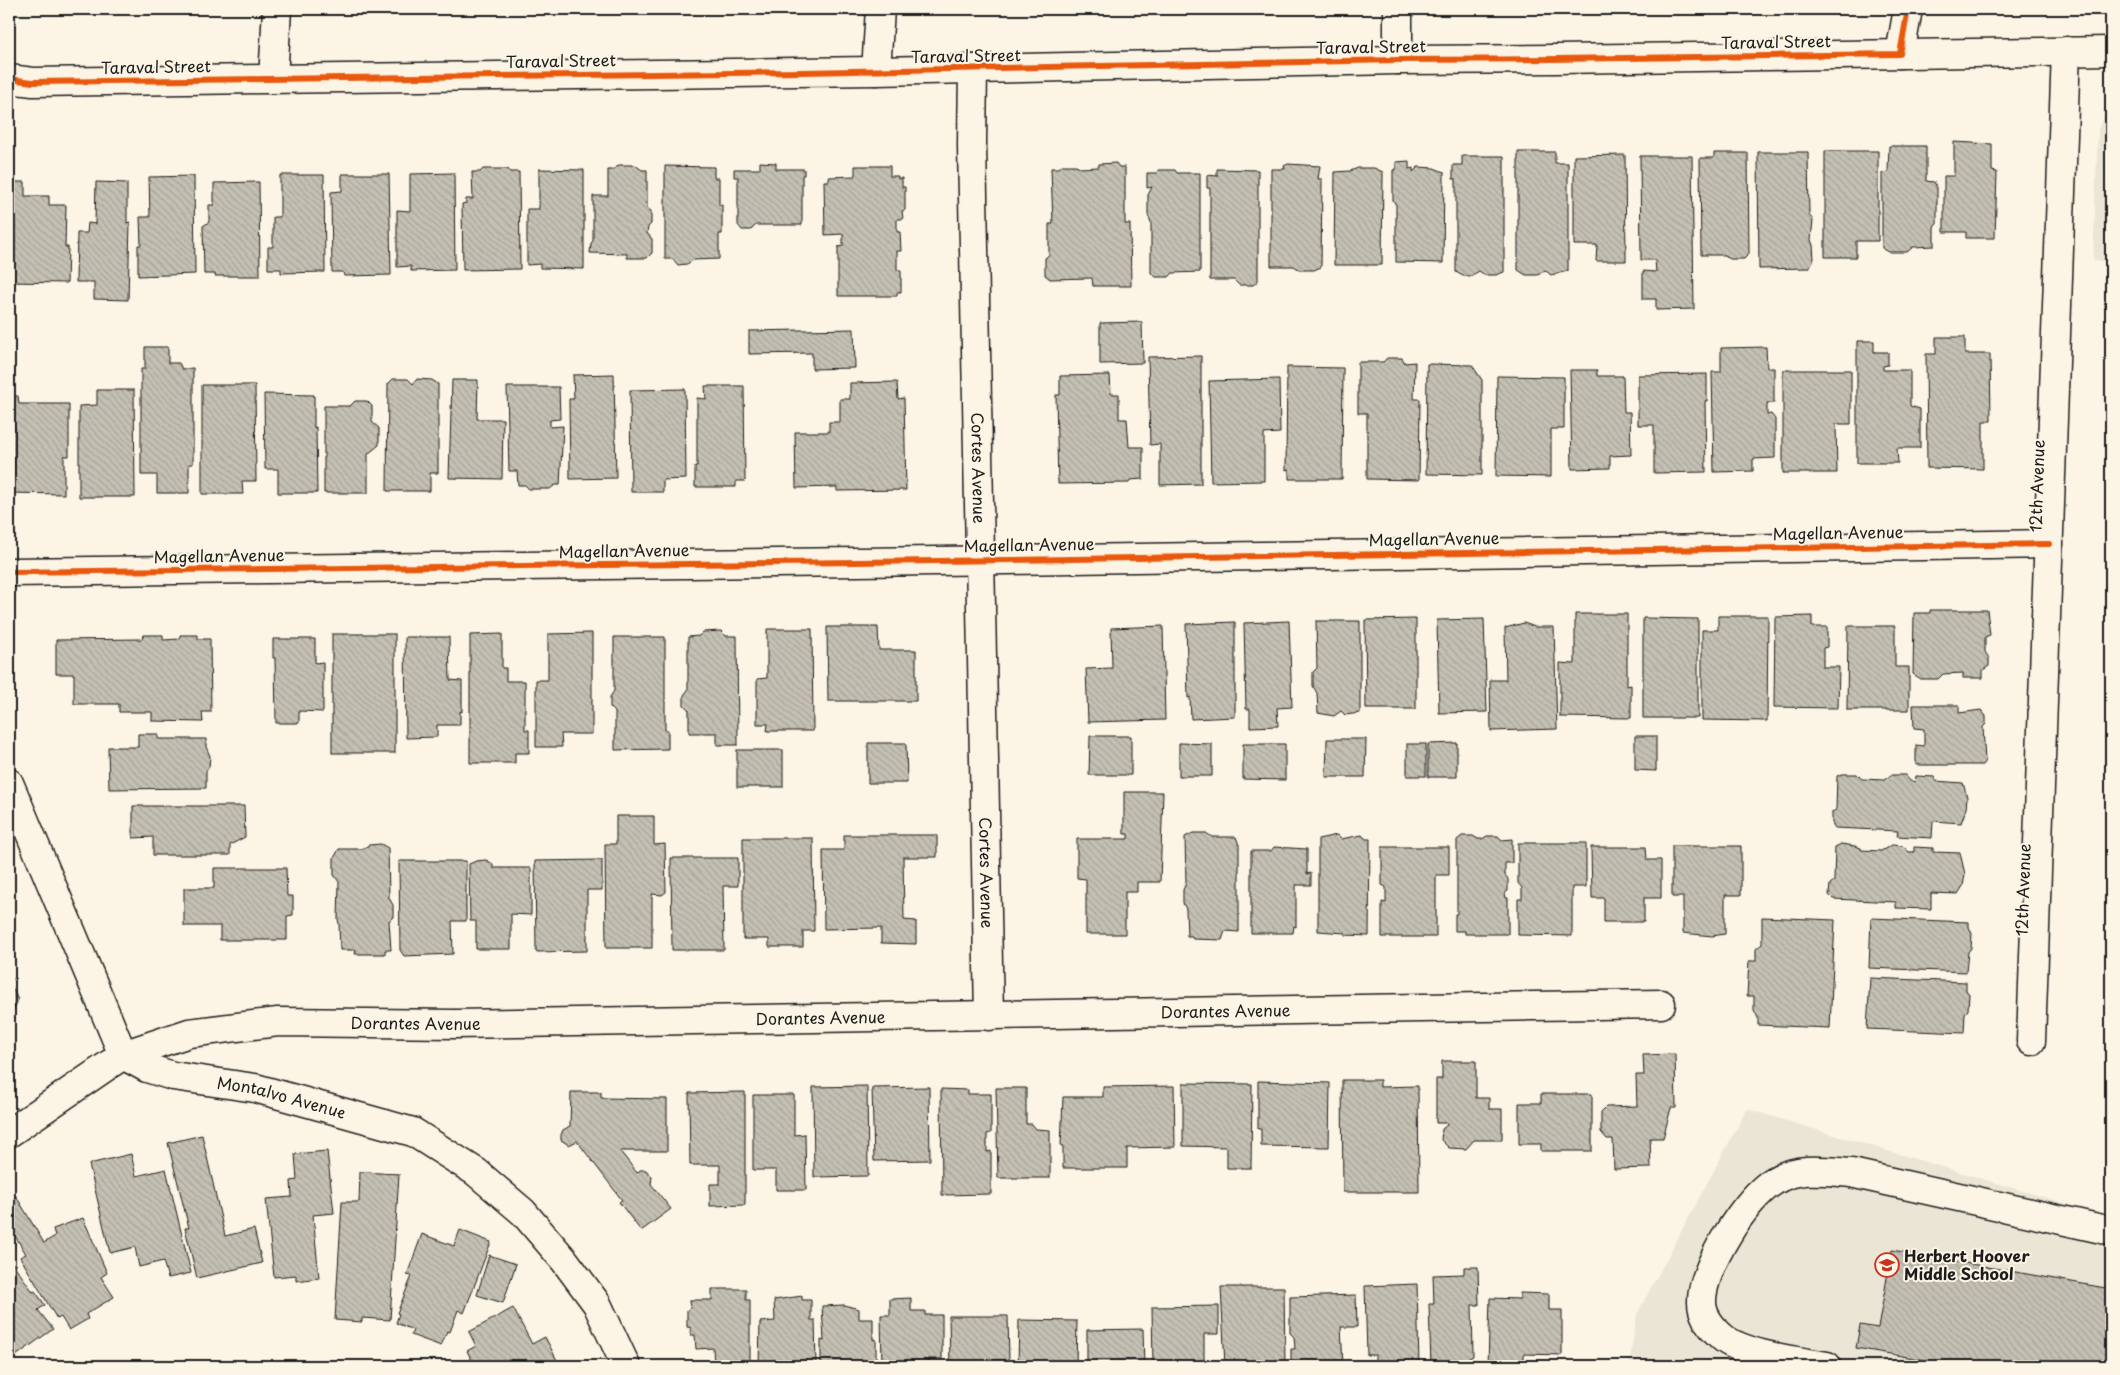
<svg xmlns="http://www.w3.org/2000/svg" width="2120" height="1375" viewBox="0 0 2120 1375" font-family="'Playpen Sans',sans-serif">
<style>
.built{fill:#ebe5d6}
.building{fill:url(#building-back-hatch);stroke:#1c1c1c}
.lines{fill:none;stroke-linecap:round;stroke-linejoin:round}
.minor-casing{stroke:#1c1c1c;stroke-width:31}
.minor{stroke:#fcf5e5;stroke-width:28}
.cycleway-casing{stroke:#fcf5e5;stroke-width:9}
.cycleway{stroke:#e8590c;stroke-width:6}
.labels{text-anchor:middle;stroke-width:4;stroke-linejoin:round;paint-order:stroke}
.street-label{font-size:16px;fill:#1c1c1c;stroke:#fcf5e5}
.poi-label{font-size:16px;font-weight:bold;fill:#1c1c1c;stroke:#fcf5e5;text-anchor:start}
</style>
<defs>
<pattern id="building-back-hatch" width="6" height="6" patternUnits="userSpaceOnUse" patternTransform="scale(1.25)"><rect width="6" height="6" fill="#c4c0b3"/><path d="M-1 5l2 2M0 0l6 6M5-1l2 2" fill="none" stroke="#a8a499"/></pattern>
</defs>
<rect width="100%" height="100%" fill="#fcf5e5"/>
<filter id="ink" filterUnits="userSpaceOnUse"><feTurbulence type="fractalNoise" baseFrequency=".02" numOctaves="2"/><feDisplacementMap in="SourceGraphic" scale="10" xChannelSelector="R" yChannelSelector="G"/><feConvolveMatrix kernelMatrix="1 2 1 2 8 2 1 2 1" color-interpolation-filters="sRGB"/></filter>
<g filter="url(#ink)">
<g class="built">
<path d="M9,9H217L9,11Z"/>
<path d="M2111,102V262L2093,260L2098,129Z"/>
<path d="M1747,1109L2111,1217V1366H1629L1637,1314Z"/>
</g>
<g class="building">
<path d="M1954,142L1992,144V171L1997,172L1995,238H1966V232H1944V176H1954Z"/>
<path d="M1889,146H1926V181L1934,182L1937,188V224L1934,227V246L1913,247L1907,252H1889L1882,248V173L1888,172Z"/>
<path d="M1825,151H1878V241H1856V257H1825Z"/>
<path d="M1518,152H1555V163H1568V271L1551,275L1545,270L1538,275H1526L1518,270Z"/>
<path d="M1758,152H1808L1809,215L1813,220L1811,240L1813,245L1814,259L1809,268L1759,269Z"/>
<path d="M1714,153H1748L1749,254L1744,259H1730L1724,255H1701L1700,158H1714Z"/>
<path d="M1625,155L1626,261H1596L1597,245H1574V156Z"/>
<path d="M1462,156H1504V272L1496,275H1485L1479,271L1471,276H1463L1456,272V179H1453V165H1462Z"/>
<path d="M1640,156H1692L1694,309L1656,310V299H1643V271L1656,272L1655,260H1641Z"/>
<path d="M1409,161V169L1413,168V172L1418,167L1434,168L1444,172L1443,263L1396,262V205L1393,200V170H1396V162Z"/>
<path d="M760,162L776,163V169H804V175H802V225H756L751,230H742L738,225V177H734V169H760Z"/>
<path d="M1116,163L1119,167H1125V224H1130L1131,286H1093L1092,278L1050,279L1045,275V258L1049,255V224H1053L1051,168H1059L1062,165H1076L1079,168L1099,167V164Z"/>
<path d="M1288,164L1320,166L1318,179H1322L1321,267L1314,270H1300L1294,266H1271V169H1285L1284,166Z"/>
<path d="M619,165H635L642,170H647V208L651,211V224L648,227L647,233L652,239V253L647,258H627V254L590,253L591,243L593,241V196H608V170H613Z"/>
<path d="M665,166L714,167V178H719V205H722V234H719V259L693,260L687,264L678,265L673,259H665Z"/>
<path d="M855,166H890V176H898V179L902,178V187H905V210L902,211L903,219H897V232H900L901,251H897V270H901V292H897V296H838V247L843,246V234L825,235L824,181H829V177L855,176Z"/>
<path d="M1358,168H1374L1383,172L1382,265H1334L1335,172L1350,171Z"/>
<path d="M483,169H508L510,172H519L520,269L463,270L462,204L466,203V199H473L472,172H480Z"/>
<path d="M539,169L584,170V269L540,268V264L527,265V209H539Z"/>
<path d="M1217,169L1258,170V281L1253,285H1239L1234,280H1210V188H1207V175L1217,176Z"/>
<path d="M1158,170H1175L1177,173H1200V272L1173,273L1169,277H1156L1151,273V222L1148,215V195L1152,187L1147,188V173H1157Z"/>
<path d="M454,173L455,270L411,271V266L397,267V210L410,211V174Z"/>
<path d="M342,174H389L391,275L344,276L343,272H332L331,192L342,191Z"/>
<path d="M280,175H324L325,272L281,273V269H268V247H273V217H280Z"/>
<path d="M194,176L195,274L138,276V245H141L140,217H150L149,177Z"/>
<path d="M9,182H25V196H49V205H66L65,247H68L67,283L9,282Z"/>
<path d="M96,182L127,183V223L130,222L128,300L94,299V282H76L77,233H87L88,223L95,224Z"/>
<path d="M259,182L260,276H215V274H204L203,226L209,222V205H214V183Z"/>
<path d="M1142,322L1143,363L1100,364V323Z"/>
<path d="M854,329L855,368L812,369V353L749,354V331Z"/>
<path d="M1936,337H1965V354H1990L1991,421H1983V469L1927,468L1926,354H1936Z"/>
<path d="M1857,341H1874V352H1888V365L1883,366V370H1910V406L1920,409V448H1897L1898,463H1857Z"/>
<path d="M145,347H168V363H179L182,369L193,368V464H189V493H157V475H141V369H145Z"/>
<path d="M1766,347L1767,368H1774V403H1767V415L1771,414L1775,419V458L1753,459V471L1714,472L1712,372H1721V348Z"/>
<path d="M1201,356V484L1160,485V444L1150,445L1148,357Z"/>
<path d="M1387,358H1402L1405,363L1415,362L1414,399H1420L1419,480L1367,479V413H1358V362H1383Z"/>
<path d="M1427,364L1472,365L1482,380V475L1426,474Z"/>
<path d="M1287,367L1343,368L1342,479H1289V469L1286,470Z"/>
<path d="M1570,370H1597V376H1623L1624,412H1630L1631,455L1610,456V468L1572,469Z"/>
<path d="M1783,370H1851V424H1836L1837,473H1783Z"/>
<path d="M614,374L616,478L570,479L569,399H574L573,375Z"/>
<path d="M1707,374V401H1705L1706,472L1654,473V425H1638V375Z"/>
<path d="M1110,375L1111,394H1119V419H1127L1129,447H1143V479L1130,480L1129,483L1058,484L1056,395H1060V376Z"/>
<path d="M1497,376L1564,377V429H1551V477L1496,476Z"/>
<path d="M393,379H408L413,384L417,379L432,380L438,384V473H430V491H387L388,384Z"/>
<path d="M1279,379L1280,433L1264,434V481L1211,482L1209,381Z"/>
<path d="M452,380H478L477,419H503L502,479L449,478Z"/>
<path d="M897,382L898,399L904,398L906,490L837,491V487L796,488L795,432H829V422H840V399H850V383Z"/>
<path d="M202,385H255L256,481H242L243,494H202Z"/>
<path d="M705,386H744L745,481H736V487H695V466H697V398L706,399Z"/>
<path d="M507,387H559L560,419L550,420V427L563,426L560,485H555L550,489H529L525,485H518L517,471H509Z"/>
<path d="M685,389L686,479L663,480V492H631L630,390Z"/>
<path d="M97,390H134L135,497H79V406L97,405Z"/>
<path d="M264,394L314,395V428L316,427L317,493H278V469H265Z"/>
<path d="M9,396H18L19,404H69V456H64V494L9,493Z"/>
<path d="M355,401H367L372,406V422L379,428V445L368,454V493H324V406H350Z"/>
<path d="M1930,610H1987L1990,635L1985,637V652L1989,658V666L1983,670V678H1963V673L1943,674L1938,679H1921L1913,674L1914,613H1930Z"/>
<path d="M1575,614H1627V686L1631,685V718L1560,717V663L1575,664Z"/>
<path d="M1718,616H1768L1767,721L1702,720V630H1718Z"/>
<path d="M1812,616V627H1827V647L1823,648V667H1839L1838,708L1774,707L1775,617Z"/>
<path d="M1643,618L1698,619V718H1643Z"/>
<path d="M1416,619V709H1366L1365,620Z"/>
<path d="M1484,619L1487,712L1439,713L1437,620Z"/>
<path d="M1289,621L1292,707L1277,708L1278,726L1250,727V709H1246L1244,623Z"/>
<path d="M1316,621H1360V713L1345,715L1341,711L1334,716L1318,713L1317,693L1313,686V672L1317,668Z"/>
<path d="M1235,622V717L1191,719L1190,697L1188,698L1186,624Z"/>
<path d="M1524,623L1535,627H1554L1557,729L1491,731L1490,680H1506L1505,628Z"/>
<path d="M1163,626L1165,720L1088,722L1086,669L1112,668L1111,628Z"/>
<path d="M1848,626H1895V667H1909V710H1847Z"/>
<path d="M827,627H878L879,650H916V701H828Z"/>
<path d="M767,629H812L813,731H767L768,724H757V679L767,678Z"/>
<path d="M721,631L726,636H737L738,745H717V733H689V710L684,705V695L688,690V637L699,636L703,632Z"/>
<path d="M592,633V734H561L562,747H536V680H548V634Z"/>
<rect x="332" y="634" width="63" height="119"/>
<path d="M502,634V668H506V681H525V730H529V753H515V763H470V635Z"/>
<path d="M143,635H163V640L180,639V635H198V639H210L211,712H202L203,722L152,721V712H119V704H74V674H56V640L142,639Z"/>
<path d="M405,637H449L450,680L462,681V712L460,711V725H437V737L406,738Z"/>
<path d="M614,637H665V730H668V749L615,750V712L610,707V697L614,691Z"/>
<path d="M273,639H315V663L323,662V712L299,711V723H276L275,658H273Z"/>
<path d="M1913,705H1959V713L1981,710L1986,716V724L1983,727L1985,761L1982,765H1916V745L1924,746V729L1914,728Z"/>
<path d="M138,734H158V739H206V747L210,756L209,767L206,771V788L109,789L108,747H138Z"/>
<path d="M1090,736H1131V775H1089Z"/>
<path d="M1635,736H1656V771L1635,770Z"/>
<path d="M1327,739H1366L1365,777H1326Z"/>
<path d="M868,743H906L907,783H868Z"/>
<path d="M1179,743L1212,744V776H1179Z"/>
<path d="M1457,743V777H1428V744Z"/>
<path d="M1243,744H1285V780L1243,779Z"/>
<rect x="1407" y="744" width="19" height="32"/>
<rect x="737" y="750" width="46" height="37"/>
<path d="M1842,774H1857L1862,779L1884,780L1891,775H1905L1910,781L1915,782L1916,776L1935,777V781L1963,783L1967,797L1966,809L1961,823L1933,821L1932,838L1897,836L1898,831L1835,828L1832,823V812L1836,810L1837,776Z"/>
<path d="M1124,792H1163L1160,882H1137V892H1125V934H1086V879L1077,878V839H1128V834H1124Z"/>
<path d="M133,806H244L245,837L230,845V855H153V837L133,838Z"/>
<path d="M616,816H654V845L665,844L666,892L662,895L652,894V948H606L605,844H616Z"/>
<path d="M1193,833H1206L1212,837H1236L1239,845V932L1225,931L1222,940L1193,939L1192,936H1187L1186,909L1183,903V890L1186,883L1185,837Z"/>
<path d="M844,835H937V857H903L904,920L916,921V944L881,943V928L824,929L823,850H844Z"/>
<path d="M1337,835L1341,839L1362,835L1366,839H1370L1369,936L1345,935V933L1318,931V839Z"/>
<path d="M1462,836H1473L1478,839H1482L1487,836H1498L1502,840L1512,839V863H1505V875L1508,879V891L1505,893L1506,898H1508V934H1465V931H1455V914H1457V840Z"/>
<path d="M743,838H813L814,931H803V947H769V939H743Z"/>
<path d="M1518,843H1586V887H1572V936L1518,935V899H1522V888L1518,883Z"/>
<path d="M381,844L388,848L389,898L393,905V917L389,921L391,950H385V954H355L356,950H340L339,924L338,919L339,882L334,875V858L339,849H362L369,845Z"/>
<path d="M1841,844L1855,846L1861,848V850L1881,851L1892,845L1903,846L1909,852H1914V847L1933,848V852L1960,853L1965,874L1963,886L1958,894L1931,893V909L1896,908V902L1833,899L1829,895L1830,884L1834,881L1835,847Z"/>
<path d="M1672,846H1741V895H1725V934L1712,936L1683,933V897H1672Z"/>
<path d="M1274,847L1307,849V874L1311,873V885H1296V927L1294,926L1293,933H1251V851H1271Z"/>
<path d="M1382,847H1449V875H1436V937H1382V902L1386,903V887L1382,885Z"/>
<path d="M1591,847H1646L1647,860H1661V898H1644V922H1604V898H1592Z"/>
<path d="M671,858H738V886H723L724,950H672Z"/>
<path d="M486,860L493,864V868H531V915L511,914V949H476V921H470L469,864L476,861Z"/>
<path d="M602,860V890H587V951L536,952L535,861Z"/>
<path d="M399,861H466V921H452L453,954L404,956L400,950Z"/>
<path d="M214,868H286L287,896H293V915L287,916V940H220V926H184V888H214Z"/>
<path d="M1762,917L1835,920L1830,1028L1758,1025V1018L1754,1010V996H1747L1749,961H1756V949L1762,944Z"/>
<path d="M1871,918L1969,922V927L1972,934L1971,948L1968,952L1966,972L1869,968Z"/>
<path d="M9,970L13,980L9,981L18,1000L13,1011L9,1013Z"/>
<path d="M1870,978L1966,982V990L1969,994L1968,1010L1965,1013L1964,1033L1867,1029Z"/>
<path d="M1675,1054L1676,1108H1671L1663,1138H1650L1651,1168L1614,1169L1613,1139H1607L1601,1132V1112L1606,1107L1637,1106L1636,1075H1644L1643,1055Z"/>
<path d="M1442,1061H1476V1098H1489V1109H1502V1140H1474L1466,1149L1449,1148L1441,1140L1442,1129L1447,1125V1123H1436V1079H1442Z"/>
<path d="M1342,1080H1380V1087L1418,1086L1419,1192H1343Z"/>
<path d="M1258,1081L1330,1083L1329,1147L1261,1146V1129H1258Z"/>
<path d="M1183,1083L1252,1084L1251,1168H1227V1147L1183,1146Z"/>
<path d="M867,1086L868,1176L814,1177L813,1087Z"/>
<path d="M1174,1086L1175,1147L1127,1148V1168H1063V1146H1061L1063,1097H1103V1087Z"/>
<path d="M929,1087L930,1160L874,1161L872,1088Z"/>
<path d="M996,1088H1026V1124H1032L1036,1129L1050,1130V1178H998Z"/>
<path d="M941,1089L968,1090V1094H991V1133L987,1134V1152L991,1151V1194L942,1195Z"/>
<path d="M571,1092H601V1098L667,1099V1151H620L637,1173L640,1170H646L652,1177L651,1184L671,1209L641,1231L619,1202L622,1200L577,1141L569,1145L561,1140V1135L563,1130L570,1126Z"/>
<path d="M745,1092V1205L710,1206V1184H720V1165H690L689,1093Z"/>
<path d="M1541,1094H1592V1151H1541V1144H1519V1103H1541Z"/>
<path d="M753,1095H794V1135L805,1134L806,1190H776V1170H753Z"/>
<path d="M202,1135L225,1236L254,1229L262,1263L197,1278L185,1228H189L168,1143Z"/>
<path d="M327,1151L334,1213L313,1215L319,1278L296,1281V1275L274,1277L266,1199L292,1197L291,1181L297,1180L295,1154Z"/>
<path d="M131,1154L136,1176L166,1169L191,1273L168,1278L163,1261L139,1267L135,1247L110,1253L89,1164Z"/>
<path d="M360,1172L399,1174L390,1320L362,1318V1322L335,1320L342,1202H359Z"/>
<path d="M16,1196L44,1243L55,1236L53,1229L83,1218L107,1273L101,1277L114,1297L86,1314L88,1319L69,1330L61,1317L57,1319L20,1257L26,1254L9,1226V1200Z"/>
<path d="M460,1230L491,1242L464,1313L458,1310L450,1332L447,1331L441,1346L411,1335L413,1330L396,1323L399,1314L397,1313L412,1276L407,1275L422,1234L454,1246Z"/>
<path d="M1892,1250L2111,1289V1366H1959L1856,1348L1860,1325L1878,1328Z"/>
<path d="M489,1255L516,1264L503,1303L477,1295Z"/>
<path d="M9,1258L33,1292L35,1291L45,1305L38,1310L53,1329L9,1361Z"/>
<path d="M1464,1267H1478L1479,1305H1472L1473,1356L1466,1360V1366H1431L1429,1304H1434L1433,1275L1464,1274Z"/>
<path d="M1417,1284L1419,1366H1375V1355H1367L1365,1286Z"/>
<path d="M1221,1287H1284L1285,1366H1225Z"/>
<path d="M712,1289H746V1300H750V1366H714L713,1348L696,1349L695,1335H691V1328L687,1327V1310L691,1308L690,1300H712Z"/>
<path d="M1520,1293L1549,1294V1310H1562V1355L1524,1354V1366H1488L1490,1298L1520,1299Z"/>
<path d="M1356,1295L1357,1327H1341L1343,1366H1291V1349H1295L1294,1337L1290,1333V1297Z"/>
<path d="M802,1296V1300H811V1320H815L816,1366H759L760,1322L775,1321L774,1300Z"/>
<path d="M911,1298V1311H925V1315H942V1359H929V1366H882L881,1315H890V1299Z"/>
<path d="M844,1305L859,1309V1319H873V1340L876,1339V1366H821V1340L824,1341L822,1306Z"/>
<path d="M1219,1306V1334H1204V1366H1153L1152,1307Z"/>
<path d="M513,1308L532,1344L545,1337L560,1366H475L467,1351L476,1346L469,1332Z"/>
<path d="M949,1316H1008L1009,1360H994V1366H950Z"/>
<path d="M1019,1320L1077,1321L1076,1366H1018Z"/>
<path d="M1143,1329L1144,1366H1087V1330Z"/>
</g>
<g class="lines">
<g class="minor-casing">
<g id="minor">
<path d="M1398,9V60"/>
<path d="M1900,54L1908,9"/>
<path id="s1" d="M973,69L972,145L989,1016"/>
<path d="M876,71L880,9"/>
<path d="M9,79L33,82L876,71L1398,60L1556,59L2111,51"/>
<path d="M273,79L277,9"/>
<path d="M9,572L937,561L2049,544"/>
<path id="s2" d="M9,783L123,1055L147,1068L173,1076L255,1088L413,1132L476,1172L523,1212L565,1261L597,1304L626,1366"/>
<path d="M2031,1041L2066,51"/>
<path id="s3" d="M9,1133L123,1055L189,1033L278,1022L455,1024L1661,1004"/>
<path d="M1827,1366C1798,1361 1743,1355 1722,1337C1712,1328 1702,1316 1702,1302C1701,1269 1746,1197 1774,1181C1798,1166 1825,1171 1851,1173L2111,1231"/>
</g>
</g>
<use href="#minor" class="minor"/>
<g class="cycleway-casing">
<g id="cycleway">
<path d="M9,79L33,82L804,72L1398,60L1556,59L1900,54L1908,9"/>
<path d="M9,572L937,561L2049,544"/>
</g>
</g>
<use href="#cycleway" class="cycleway"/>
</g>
</g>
<defs>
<g id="school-ring" transform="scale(1.25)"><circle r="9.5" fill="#fcf5e5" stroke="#c8321e" stroke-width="1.5"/><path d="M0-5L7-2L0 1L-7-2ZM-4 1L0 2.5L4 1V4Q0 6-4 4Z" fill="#c8321e"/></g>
</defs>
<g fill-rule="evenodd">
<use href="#school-ring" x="1887" y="1265"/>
</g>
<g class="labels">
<g class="street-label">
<text transform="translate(1776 42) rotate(-1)" y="6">Taraval Street</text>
<text transform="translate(1371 47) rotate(-1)" y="6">Taraval Street</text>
<text transform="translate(966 56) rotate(-1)" y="6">Taraval Street</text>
<text transform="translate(561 61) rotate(-1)" y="6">Taraval Street</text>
<text transform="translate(156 67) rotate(-1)" y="6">Taraval Street</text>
<text dy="6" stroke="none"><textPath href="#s1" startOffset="399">Cortes Avenue</textPath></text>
<text transform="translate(2037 486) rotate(-88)" y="6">12th Avenue</text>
<text transform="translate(1838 533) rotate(-1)" y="6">Magellan Avenue</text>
<text transform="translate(1434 539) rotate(-1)" y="6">Magellan Avenue</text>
<text transform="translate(1029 545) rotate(-1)" y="6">Magellan Avenue</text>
<text transform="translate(624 551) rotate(-1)" y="6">Magellan Avenue</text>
<text transform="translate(219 556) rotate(-1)" y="6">Magellan Avenue</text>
<text dy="6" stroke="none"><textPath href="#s1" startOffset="804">Cortes Avenue</textPath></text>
<text transform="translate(2023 890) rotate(-88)" y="6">12th Avenue</text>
<text dy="6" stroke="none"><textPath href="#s3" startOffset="1245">Dorantes Avenue</textPath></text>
<text dy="6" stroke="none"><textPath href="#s3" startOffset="840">Dorantes Avenue</textPath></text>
<text dy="6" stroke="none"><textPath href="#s3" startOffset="435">Dorantes Avenue</textPath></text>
<text dy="6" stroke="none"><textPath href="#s2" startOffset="460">Montalvo Avenue</textPath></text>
</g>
<g class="poi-label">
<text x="1904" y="1262">Herbert Hoover<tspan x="1904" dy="18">Middle School</tspan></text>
</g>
</g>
<rect width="2120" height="1375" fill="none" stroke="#fcf5e5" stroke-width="30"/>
<rect x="15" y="15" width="2090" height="1345" fill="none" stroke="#1c1c1c" stroke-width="2" filter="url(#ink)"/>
</svg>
